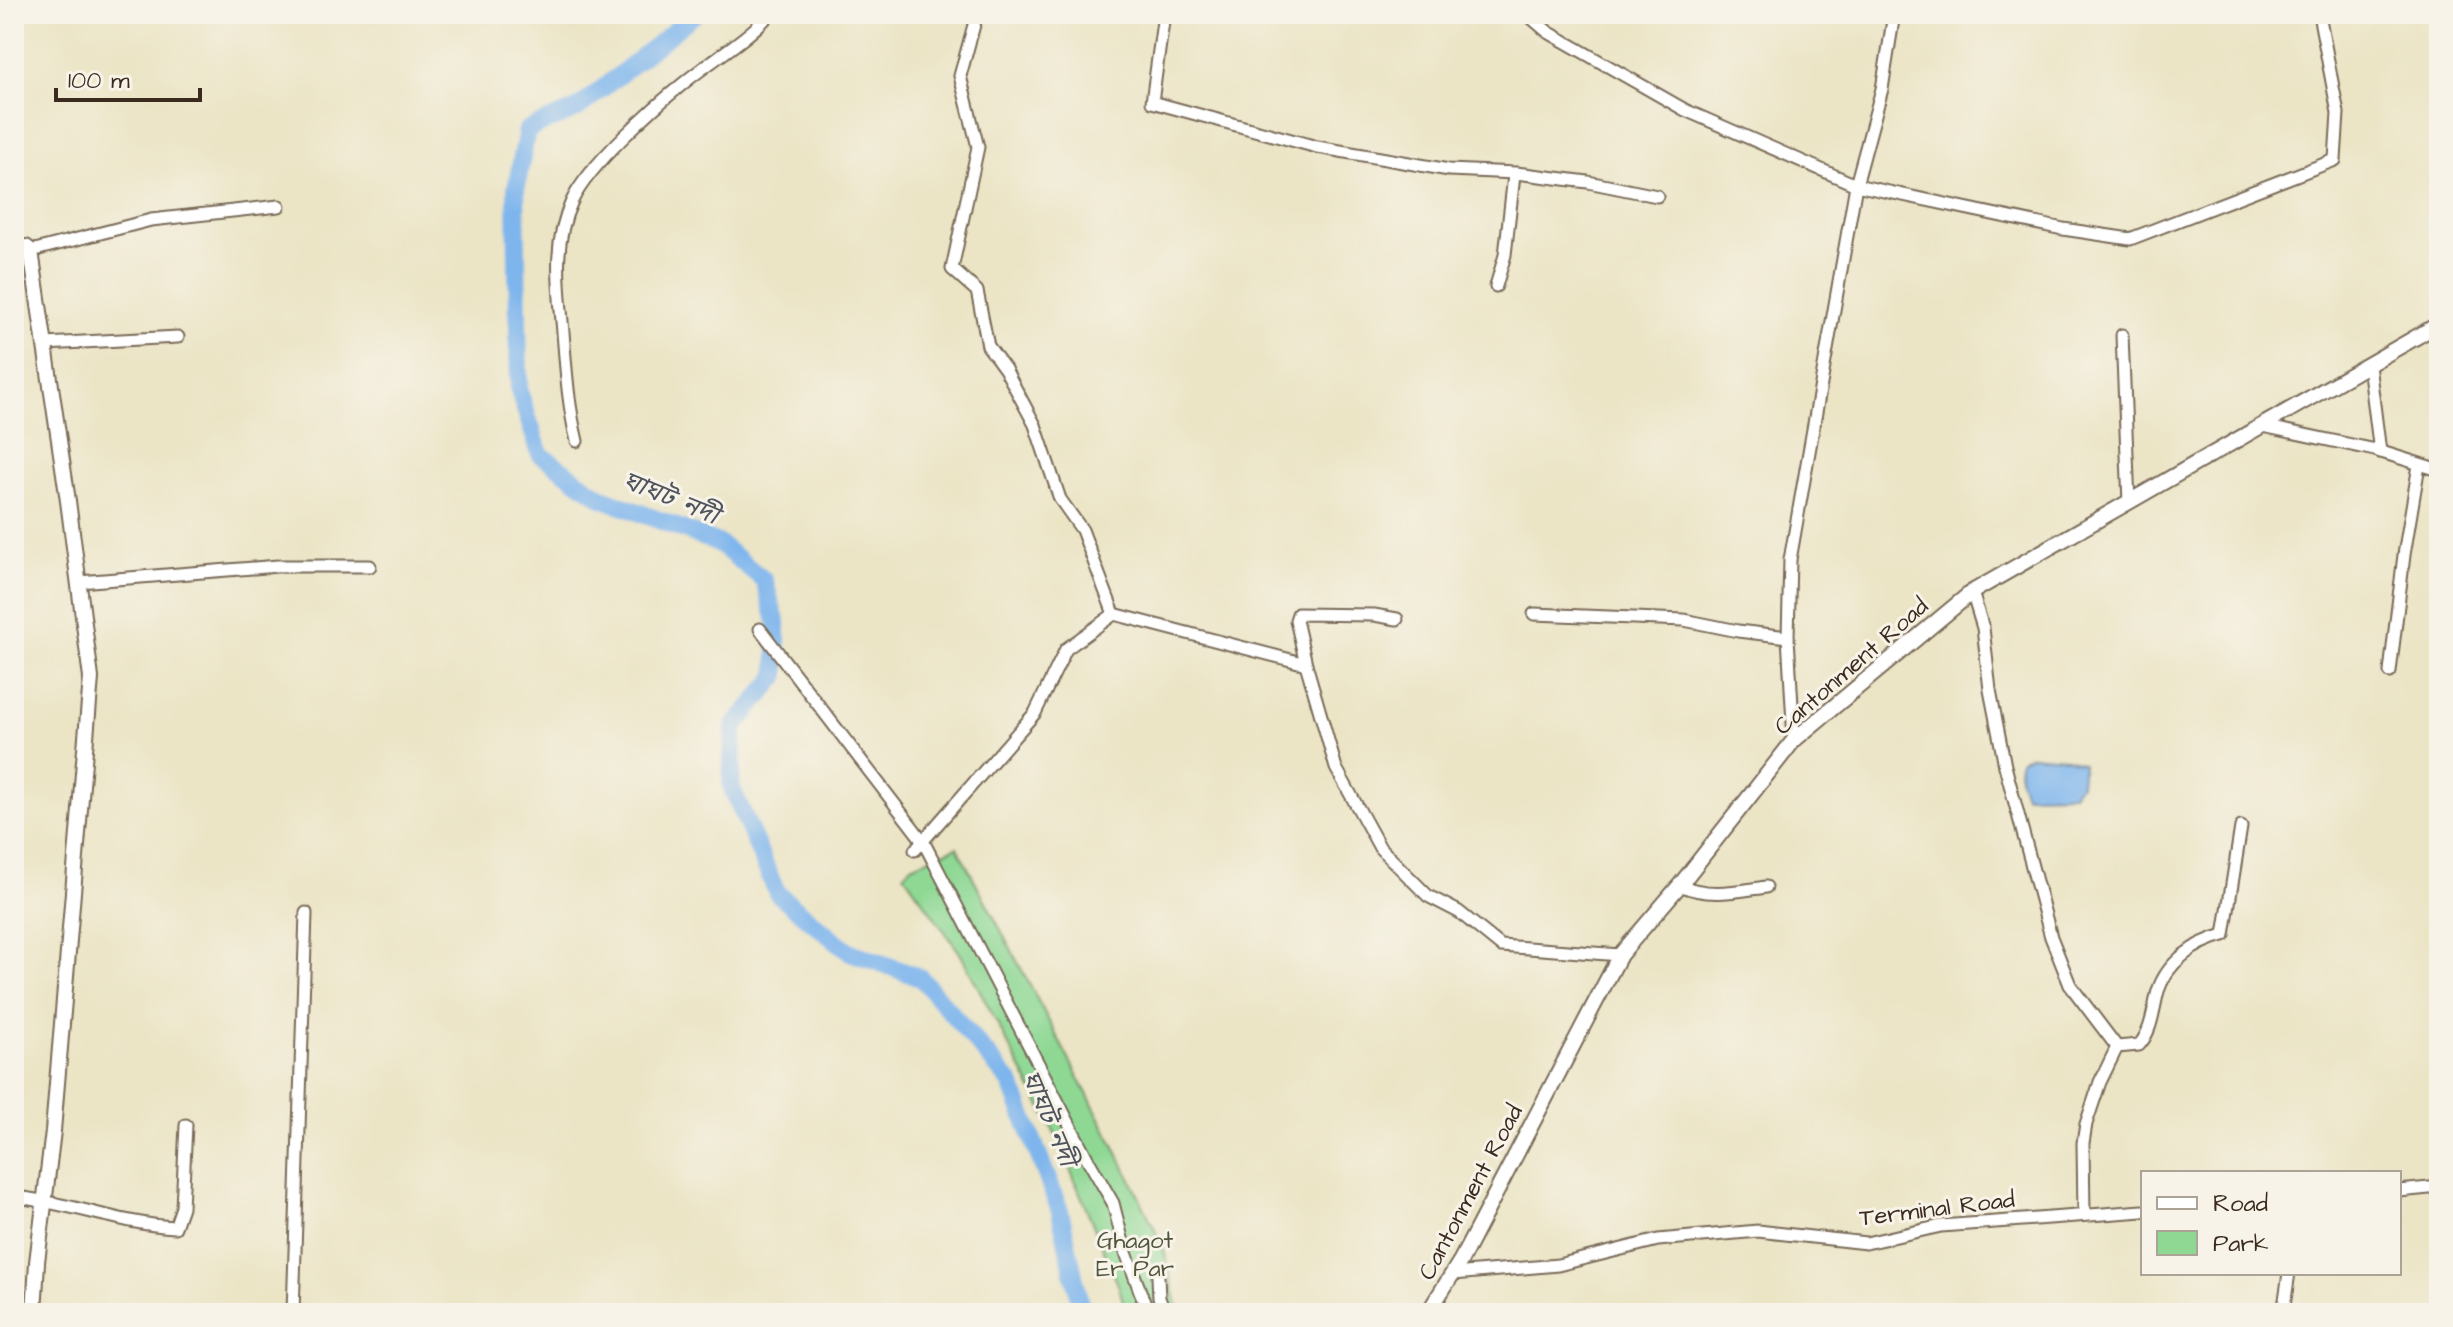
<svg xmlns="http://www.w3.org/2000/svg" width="2453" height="1327" viewBox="0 0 2453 1327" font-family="'Architects Daughter','Noto Sans Bengali',sans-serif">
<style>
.green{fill:#8ed894;stroke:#648159;stroke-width:2}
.water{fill:#7eb5ed;stroke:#5c7086;stroke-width:2}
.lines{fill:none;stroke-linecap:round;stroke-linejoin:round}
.river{stroke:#7eb5ed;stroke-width:18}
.minor-casing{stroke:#796b58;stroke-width:15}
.tertiary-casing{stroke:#796b58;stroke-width:18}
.minor{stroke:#fff;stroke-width:11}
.tertiary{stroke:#fff;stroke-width:14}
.labels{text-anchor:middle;stroke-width:6;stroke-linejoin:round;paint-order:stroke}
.street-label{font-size:24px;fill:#3b2a1e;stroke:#f7f3e8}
.park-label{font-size:24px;fill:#50563c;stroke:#f7f3e8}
.water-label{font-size:26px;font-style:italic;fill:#4f545c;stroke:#f7f3e8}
</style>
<rect width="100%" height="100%" fill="#f7f3e8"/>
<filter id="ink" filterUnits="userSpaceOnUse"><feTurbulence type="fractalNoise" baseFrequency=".0125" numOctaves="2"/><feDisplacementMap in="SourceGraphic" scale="16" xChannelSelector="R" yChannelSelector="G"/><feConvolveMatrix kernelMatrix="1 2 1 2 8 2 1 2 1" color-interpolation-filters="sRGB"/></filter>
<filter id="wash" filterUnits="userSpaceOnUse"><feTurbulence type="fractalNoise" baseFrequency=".006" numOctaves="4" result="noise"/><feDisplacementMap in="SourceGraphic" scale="32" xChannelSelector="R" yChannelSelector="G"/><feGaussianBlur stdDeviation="1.8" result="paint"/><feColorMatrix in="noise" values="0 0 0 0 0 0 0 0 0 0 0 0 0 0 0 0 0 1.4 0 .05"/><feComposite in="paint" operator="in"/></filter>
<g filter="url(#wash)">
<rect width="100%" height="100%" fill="#ebe4c5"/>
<path class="green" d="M957,847L1113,1143L1163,1246L1179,1313H1126L1119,1287L1056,1135L960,953L904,874L911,866Z"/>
<path class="water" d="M2031,755L2067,758L2083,764L2081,783L2073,794L2025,795L2019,777L2020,760Z"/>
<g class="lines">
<path class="river" d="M695,14L577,109L527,130L516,189L519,391L540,454L602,498L718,543L764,580L777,624V676L734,727L731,786L777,893L848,951L921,978L1011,1083L1060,1211L1082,1313"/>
</g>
</g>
<g filter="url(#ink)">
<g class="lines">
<g class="minor-casing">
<g id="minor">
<path d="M977,14L960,76L978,147L952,269L977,291L988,346L1005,369L1035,425L1060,499L1082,530L1114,614"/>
<path d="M1164,14L1152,102L1317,147L1449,170L1516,173L1588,182L1657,196"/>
<path d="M1527,14L1548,32L1685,110L1856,185L2063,229L2130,239L2335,160L2338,113L2319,14"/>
<path d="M31,251L151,220L279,206"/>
<path d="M1496,286L1505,255L1514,175"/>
<path d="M2122,335L2129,503"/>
<path d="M45,344L178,337"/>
<path d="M2369,365L2380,452"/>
<path d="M2263,426L2375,450L2439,470"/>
<path d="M577,441C568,405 566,369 563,332C559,287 552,243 572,201C588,166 654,107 685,82C713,59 745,41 770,14"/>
<path d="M79,582L278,566H370"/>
<path d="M1972,592L1983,628L1990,690L2005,766L2051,937L2070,985L2117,1047"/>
<path d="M1534,614L1684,620L1738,631L1788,637"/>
<path d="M760,629L923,841L1087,1158L1113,1203L1125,1250L1148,1313"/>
<path d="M1306,664L1296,620L1298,614L1374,615L1397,619"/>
<path d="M2390,672L2404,555L2419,465"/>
<path d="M1794,740L1788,637L1790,560L1856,185L1882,89L1894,14"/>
<path d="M915,850L1035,713L1066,649L1114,614L1306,664L1336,768L1380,848L1428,896L1459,912L1501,946L1620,955"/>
<path d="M1680,885C1708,898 1737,891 1766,887"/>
<path d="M2399,1191L2439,1187"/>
<path d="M14,1197C69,1202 120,1224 175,1227L182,1207L186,1125"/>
<path d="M2084,1215L2083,1143L2086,1124L2100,1082L2117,1047L2139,1045C2152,1031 2153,1010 2158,991C2167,962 2196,942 2224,935L2241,827"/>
<path d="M1453,1274L1558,1265L1658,1240L1758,1231L1866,1243L1941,1226L2143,1211"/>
<path d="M1158,1277L1159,1298L1165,1313"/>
<path d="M293,1313L306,913"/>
<path d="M2283,1313L2289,1273"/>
</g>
</g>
<g class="tertiary-casing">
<g id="tertiary">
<path d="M14,250L26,247L31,251L68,501L91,678L53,1131L37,1262L34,1313"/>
<path d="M1428,1313L1461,1260L1620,955L1680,885L1794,740L1972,592L2439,324"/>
</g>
</g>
<use href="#minor" class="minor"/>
<use href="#tertiary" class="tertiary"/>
</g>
</g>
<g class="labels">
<g class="street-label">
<text transform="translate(1851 666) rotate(-41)" y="8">Cantonment Road</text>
<text transform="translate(1470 1192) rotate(-62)" y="8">Cantonment Road</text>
<text transform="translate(1937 1208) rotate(-7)" y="8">Terminal Road</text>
</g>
<g class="park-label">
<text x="1135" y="1248">Ghagot<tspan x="1135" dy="28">Er Par</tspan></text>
</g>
<g class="water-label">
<text transform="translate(671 497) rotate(22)" y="9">ঘাঘট নদী</text>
<text transform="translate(1050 1118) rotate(67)" y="9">ঘাঘট নদী</text>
</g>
</g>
<rect width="2453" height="1327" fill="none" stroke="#f7f3e8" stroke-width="48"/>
<rect x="2141" y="1171" width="260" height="104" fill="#f7f3e8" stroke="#aca397" stroke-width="2"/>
<rect x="2157" y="1197" width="40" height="12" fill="#ffffff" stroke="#aca397" stroke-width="2"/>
<text x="2213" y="1211" font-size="24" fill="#3b2a1e">Road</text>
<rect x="2157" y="1231" width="40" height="24" fill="#8ed894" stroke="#aca397" stroke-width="2"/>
<text x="2213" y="1251" font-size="24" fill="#3b2a1e">Park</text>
<path d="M56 88v12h144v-12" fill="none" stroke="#3b2a1e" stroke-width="4"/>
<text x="68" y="88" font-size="24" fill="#3b2a1e" stroke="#f7f3e8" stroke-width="6" paint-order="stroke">100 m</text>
</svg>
